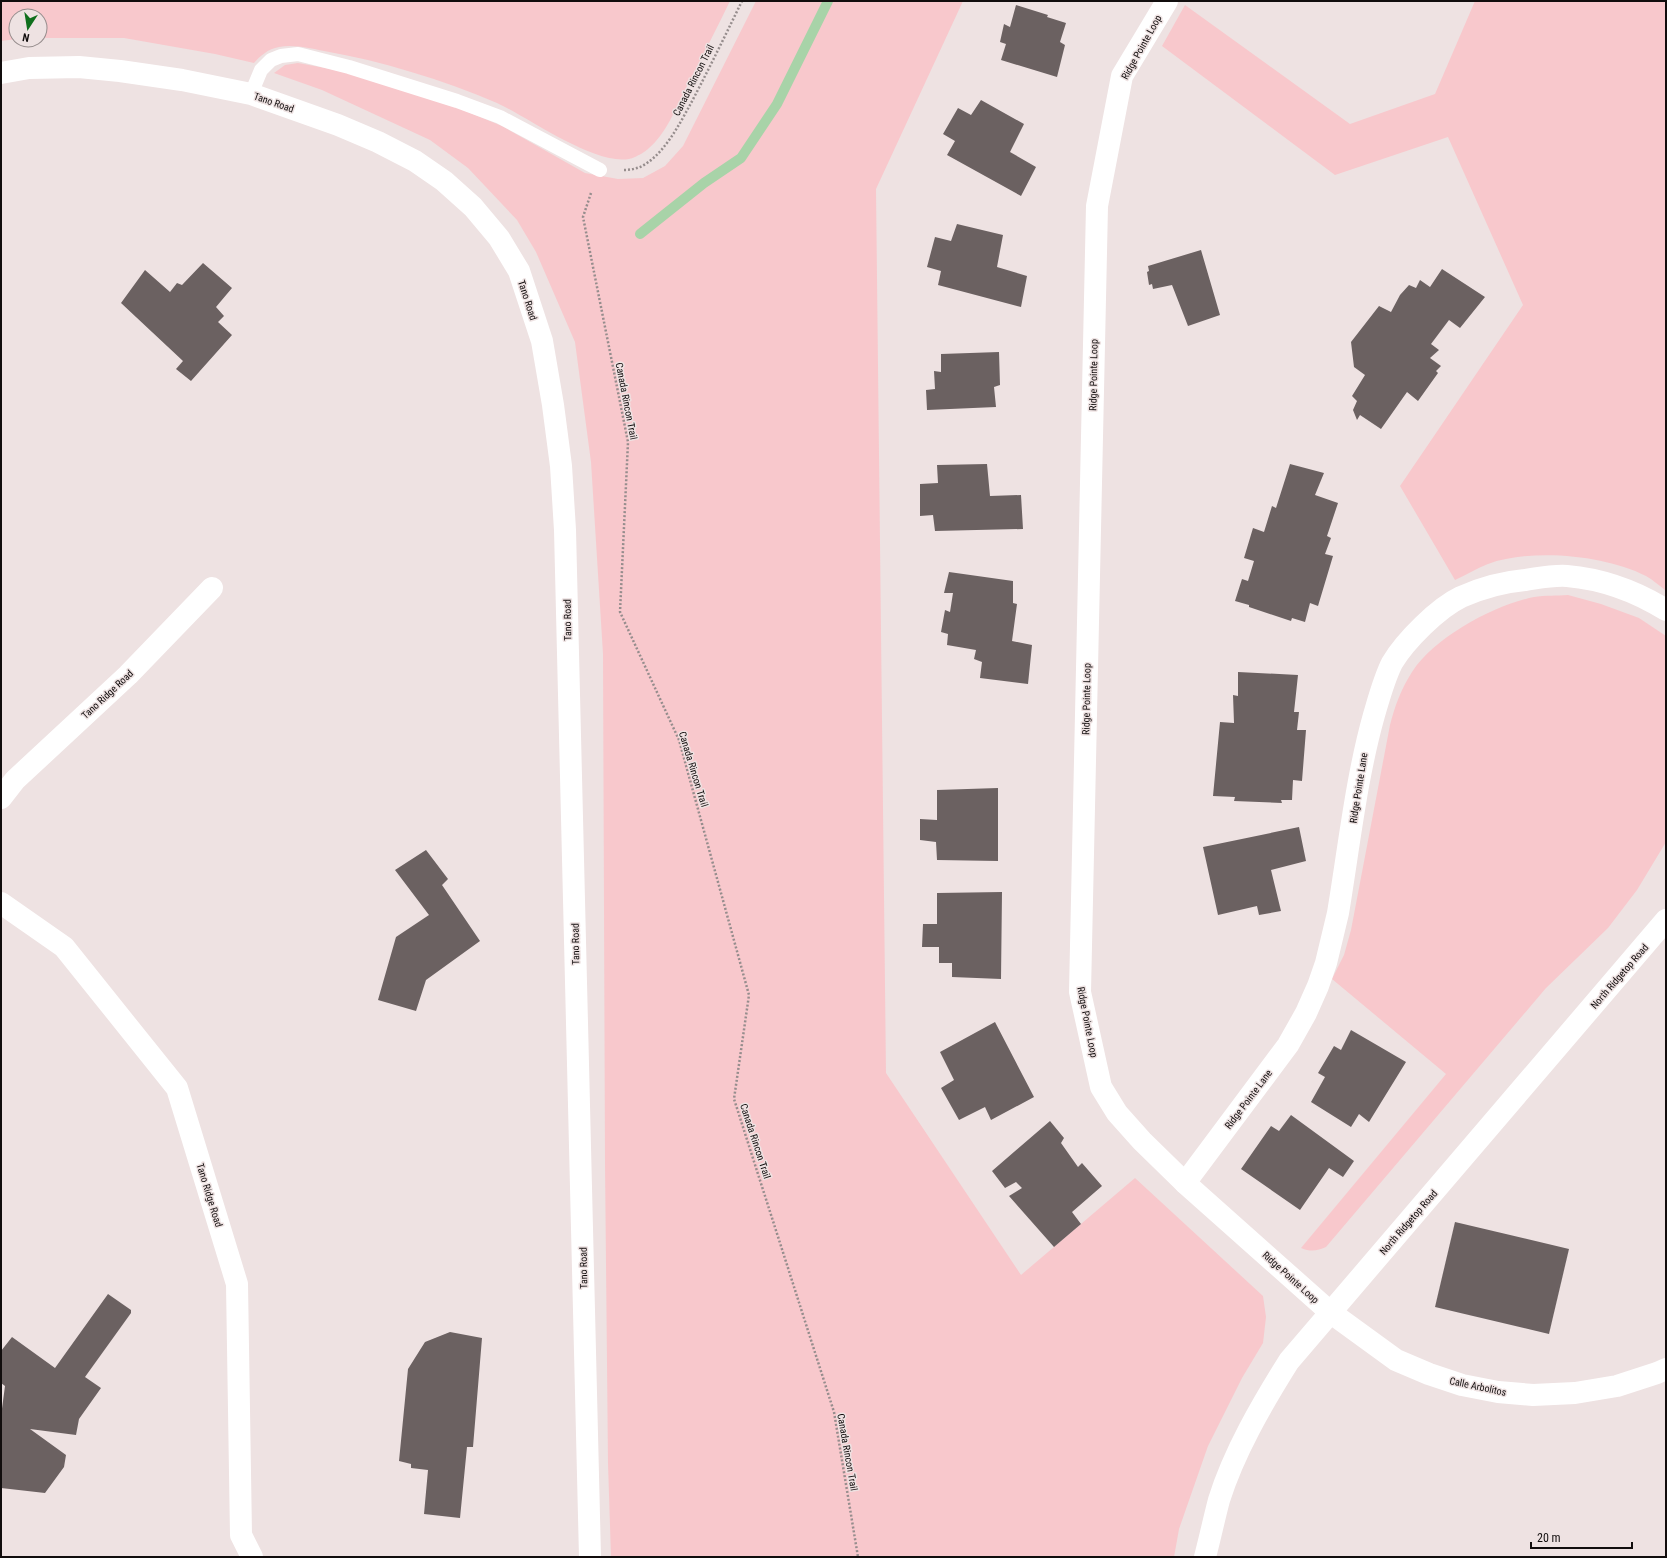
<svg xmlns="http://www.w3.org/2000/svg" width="1667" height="1558" viewBox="0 0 1667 1558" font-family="'Roboto Condensed',sans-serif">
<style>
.green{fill:#f8c8cc}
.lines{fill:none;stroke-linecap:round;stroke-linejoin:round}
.stream{stroke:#a8d3a8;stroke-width:10}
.building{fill:#6b6161}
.path{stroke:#968d8d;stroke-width:2.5;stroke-dasharray:2 2;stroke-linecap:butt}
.service{stroke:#fff;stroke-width:14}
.minor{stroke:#fff;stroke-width:22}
.tertiary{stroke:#fff;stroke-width:22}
.labels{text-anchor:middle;stroke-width:3;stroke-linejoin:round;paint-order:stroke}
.street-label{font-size:10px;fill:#110d0d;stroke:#eee2e2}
</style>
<rect width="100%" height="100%" fill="#eee2e2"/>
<g class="green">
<path d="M1,1H730C716,30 701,59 686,88C676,108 666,134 648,149C645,152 639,155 635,157C603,172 528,117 497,103C443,80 382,61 324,51C310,48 293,44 279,47C268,49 260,56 254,63L215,54L124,38H40V16H16V39L1,41Z"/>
<path d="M756,1H963L876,189L886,1073L1021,1275L1135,1178L1263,1296L1266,1317L1263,1343L1242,1378L1208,1446L1179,1529L1174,1557H611L608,1463L605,1163L603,654L591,462L575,342L536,252L517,220L468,168L430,140L322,90L274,73L285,65L298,63L342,71L456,107L502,126L585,173L618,179L643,178L665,166L683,146Z"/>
<path d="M1475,1H1666V591C1660,586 1653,580 1646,576C1605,555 1532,548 1488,564C1477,568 1466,575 1455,580L1400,486L1523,305L1448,137L1335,175L1162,46L1185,5L1350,124L1435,94Z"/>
<path d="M1568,595L1601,604L1639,618L1666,636V842L1637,890L1608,928L1546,988L1326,1247C1317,1251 1311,1252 1301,1248L1446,1074L1332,979L1344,955L1351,930L1390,725C1395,706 1401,689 1412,672C1435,637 1494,605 1534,597C1545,595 1557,596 1568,595Z"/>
</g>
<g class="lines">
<path class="stream" d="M640,234L704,183L741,158L777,104L828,1"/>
</g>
<g class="building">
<path d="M1016,5L1048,15L1047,17L1066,23L1060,42L1065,45L1057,77L1001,60L1006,44L1000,42L1004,24L1010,27Z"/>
<path d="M981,100L1024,124L1010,152L1036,167L1021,196L947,155L955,141L943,134L958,108L971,115Z"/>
<path d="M957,224L1003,235L997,267L1027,276L1021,307L938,285L941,271L927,267L935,237L951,241Z"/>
<path d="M1201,250L1220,315L1188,326L1172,285L1153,289L1152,284L1149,285L1147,272L1149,271L1148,266Z"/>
<path d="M203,263L232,288L216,307L224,316L218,322L232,335L191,381L176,369L183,361L121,303L145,270L170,292L177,283L182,285Z"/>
<path d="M1442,269L1485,297L1460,328L1449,320L1431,344L1439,350L1430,358L1441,366L1436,371L1438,373L1418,401L1407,392L1381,429L1360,415L1357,420L1353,410L1357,401L1352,396L1365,375L1354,367L1351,342L1379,306L1391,312L1400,295L1409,285L1416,288L1420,280L1430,287Z"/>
<path d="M999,352L1000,385L994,387L996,407L927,410L926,390L935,389L934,371L941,372V354Z"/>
<path d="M987,464L990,496L1021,495L1023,529L935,531L933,515L920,516V484L938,483L937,465Z"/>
<path d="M1290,464L1324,473L1315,495L1338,503L1327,536L1331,538L1325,554L1333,556L1318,606L1310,603L1305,622L1292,618L1291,621L1249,607V605L1235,601L1242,579L1248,581L1254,561L1244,558L1253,528L1264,532L1272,506L1276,508Z"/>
<path d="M949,572L1013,581V603L1017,604L1012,641L1032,645L1028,684L980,678L982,662L974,659L976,650L947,645L948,634L941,632L945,610L950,612L953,593H944Z"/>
<path d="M1238,672L1298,675L1294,712H1299L1297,730H1306L1302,781L1293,780L1292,800H1281L1282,803L1234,801L1235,797L1213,796L1220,722L1234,723L1233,695L1238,696Z"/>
<path d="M998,788V861L937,860L936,842L920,840V819L937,820V790Z"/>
<path d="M1299,827L1306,861L1271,870L1281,911L1259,915L1257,906L1218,915L1203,847Z"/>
<path d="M426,850L448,879L442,885L480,941L426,980L416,1011L378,1000L396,937L429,915L395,870Z"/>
<path d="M1002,892L1001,979L952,977V963H939V947H922L923,924H937V893Z"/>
<path d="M995,1022L1034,1097L991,1120L985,1107L959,1120L941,1088L954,1080L940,1052Z"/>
<path d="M1351,1030L1406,1062L1369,1122L1359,1114L1351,1127L1311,1102L1325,1077L1318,1073L1334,1046L1341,1050Z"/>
<path d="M1291,1115L1354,1161L1343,1177L1329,1168L1300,1210L1241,1169L1271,1126L1279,1131Z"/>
<path d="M1050,1121L1064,1138L1061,1143L1078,1167L1082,1163L1102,1186L1072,1212L1081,1224L1054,1247L1009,1196L1022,1188L1016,1182L1005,1188L992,1171Z"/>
<path d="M1455,1222L1569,1249L1549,1334L1435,1307Z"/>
<path d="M108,1294L131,1310V1313L85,1377L101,1388L79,1419L76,1435L30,1429L66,1455L64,1467L45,1493L1,1488V1416L5,1386L1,1383V1351L12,1337L55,1368Z"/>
<path d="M450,1332L482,1338L473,1447H467L460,1518L424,1514L428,1470L411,1468V1464L399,1461L408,1369L425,1342Z"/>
</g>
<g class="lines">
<g class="path">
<path d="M624,170C632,170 640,168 647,163C666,150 679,125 690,105C708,71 725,36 742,1"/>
<path d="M591,193L583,217L628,442L620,612L679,740L749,995L734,1099L834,1412L858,1557"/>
</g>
<path class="service" d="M251,94L261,70L271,60L281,56L298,54L349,67L457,101L500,117L600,170"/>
<g class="minor">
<path d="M1167,1L1122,76L1097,206L1080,992L1101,1087L1117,1113L1142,1141L1185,1183L1330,1312L1396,1360L1429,1374L1462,1385L1498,1392L1533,1395L1575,1393L1617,1386L1657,1373L1666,1369"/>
<path d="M1,798L15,780L128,675L212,588"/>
<path d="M1,903L64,947L177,1088L237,1284L241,1535L252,1557"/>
<path d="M1185,1183L1288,1045L1306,1013L1318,986L1326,963L1338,913C1349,847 1356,779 1374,715C1379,698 1384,679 1392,663C1405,641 1438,608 1461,597C1481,588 1503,582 1525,580C1539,578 1553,575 1567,576C1602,579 1637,592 1666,610"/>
</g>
<g class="tertiary">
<path d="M1,73L29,68L79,67L120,71L182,80L251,94L338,125L378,142L415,161L444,181L473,207L499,238L519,271L542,341L553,405L561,466L565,530L590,1557"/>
<path d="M1205,1557C1210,1538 1214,1519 1219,1500C1234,1452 1262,1404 1289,1361L1666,920"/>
</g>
</g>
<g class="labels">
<g class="street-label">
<text transform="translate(1141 47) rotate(-61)" y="4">Ridge Pointe Loop</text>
<text transform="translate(693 80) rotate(-63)" y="4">Canada Rincon Trail</text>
<text transform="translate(274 102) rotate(19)" y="4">Tano Road</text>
<text transform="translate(528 300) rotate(72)" y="4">Tano Road</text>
<text transform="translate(1093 375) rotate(-89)" y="4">Ridge Pointe Loop</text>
<text transform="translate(627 401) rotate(79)" y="4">Canada Rincon Trail</text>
<text transform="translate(567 620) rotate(-91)" y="4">Tano Road</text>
<text transform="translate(107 694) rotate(-43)" y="4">Tano Ridge Road</text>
<text transform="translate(1086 699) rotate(-89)" y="4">Ridge Pointe Loop</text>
<text transform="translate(694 769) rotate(73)" y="4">Canada Rincon Trail</text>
<text transform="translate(1358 788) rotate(-81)" y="4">Ridge Pointe Lane</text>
<text transform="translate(575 944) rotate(-91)" y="4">Tano Road</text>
<text transform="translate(1619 976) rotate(-49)" y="4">North Ridgetop Road</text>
<text transform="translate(1088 1022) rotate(79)" y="4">Ridge Pointe Loop</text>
<text transform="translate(1248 1099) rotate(-53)" y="4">Ridge Pointe Lane</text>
<text transform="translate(756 1141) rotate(72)" y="4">Canada Rincon Trail</text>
<text transform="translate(210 1195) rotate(73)" y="4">Tano Ridge Road</text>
<text transform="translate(1408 1222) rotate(-49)" y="4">North Ridgetop Road</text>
<text transform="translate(583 1268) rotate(-91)" y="4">Tano Road</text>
<text transform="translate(1291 1277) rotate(42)" y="4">Ridge Pointe Loop</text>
<text transform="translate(1478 1386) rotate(12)" y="4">Calle Arbolitos</text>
<text transform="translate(848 1452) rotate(80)" y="4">Canada Rincon Trail</text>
</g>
</g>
<rect width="1667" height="1558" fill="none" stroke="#110d0d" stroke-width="4"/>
<g transform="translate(28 28) rotate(192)"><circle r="19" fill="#eee2e2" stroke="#968d8d"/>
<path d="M0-3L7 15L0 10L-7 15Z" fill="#0f6f1d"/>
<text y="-6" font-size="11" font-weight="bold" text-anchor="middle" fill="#110d0d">N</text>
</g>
<path d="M1531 1542v6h101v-6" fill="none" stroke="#110d0d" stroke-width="2"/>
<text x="1537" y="1542" font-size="12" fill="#110d0d" stroke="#eee2e2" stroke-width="3" paint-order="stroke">20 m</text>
</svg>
